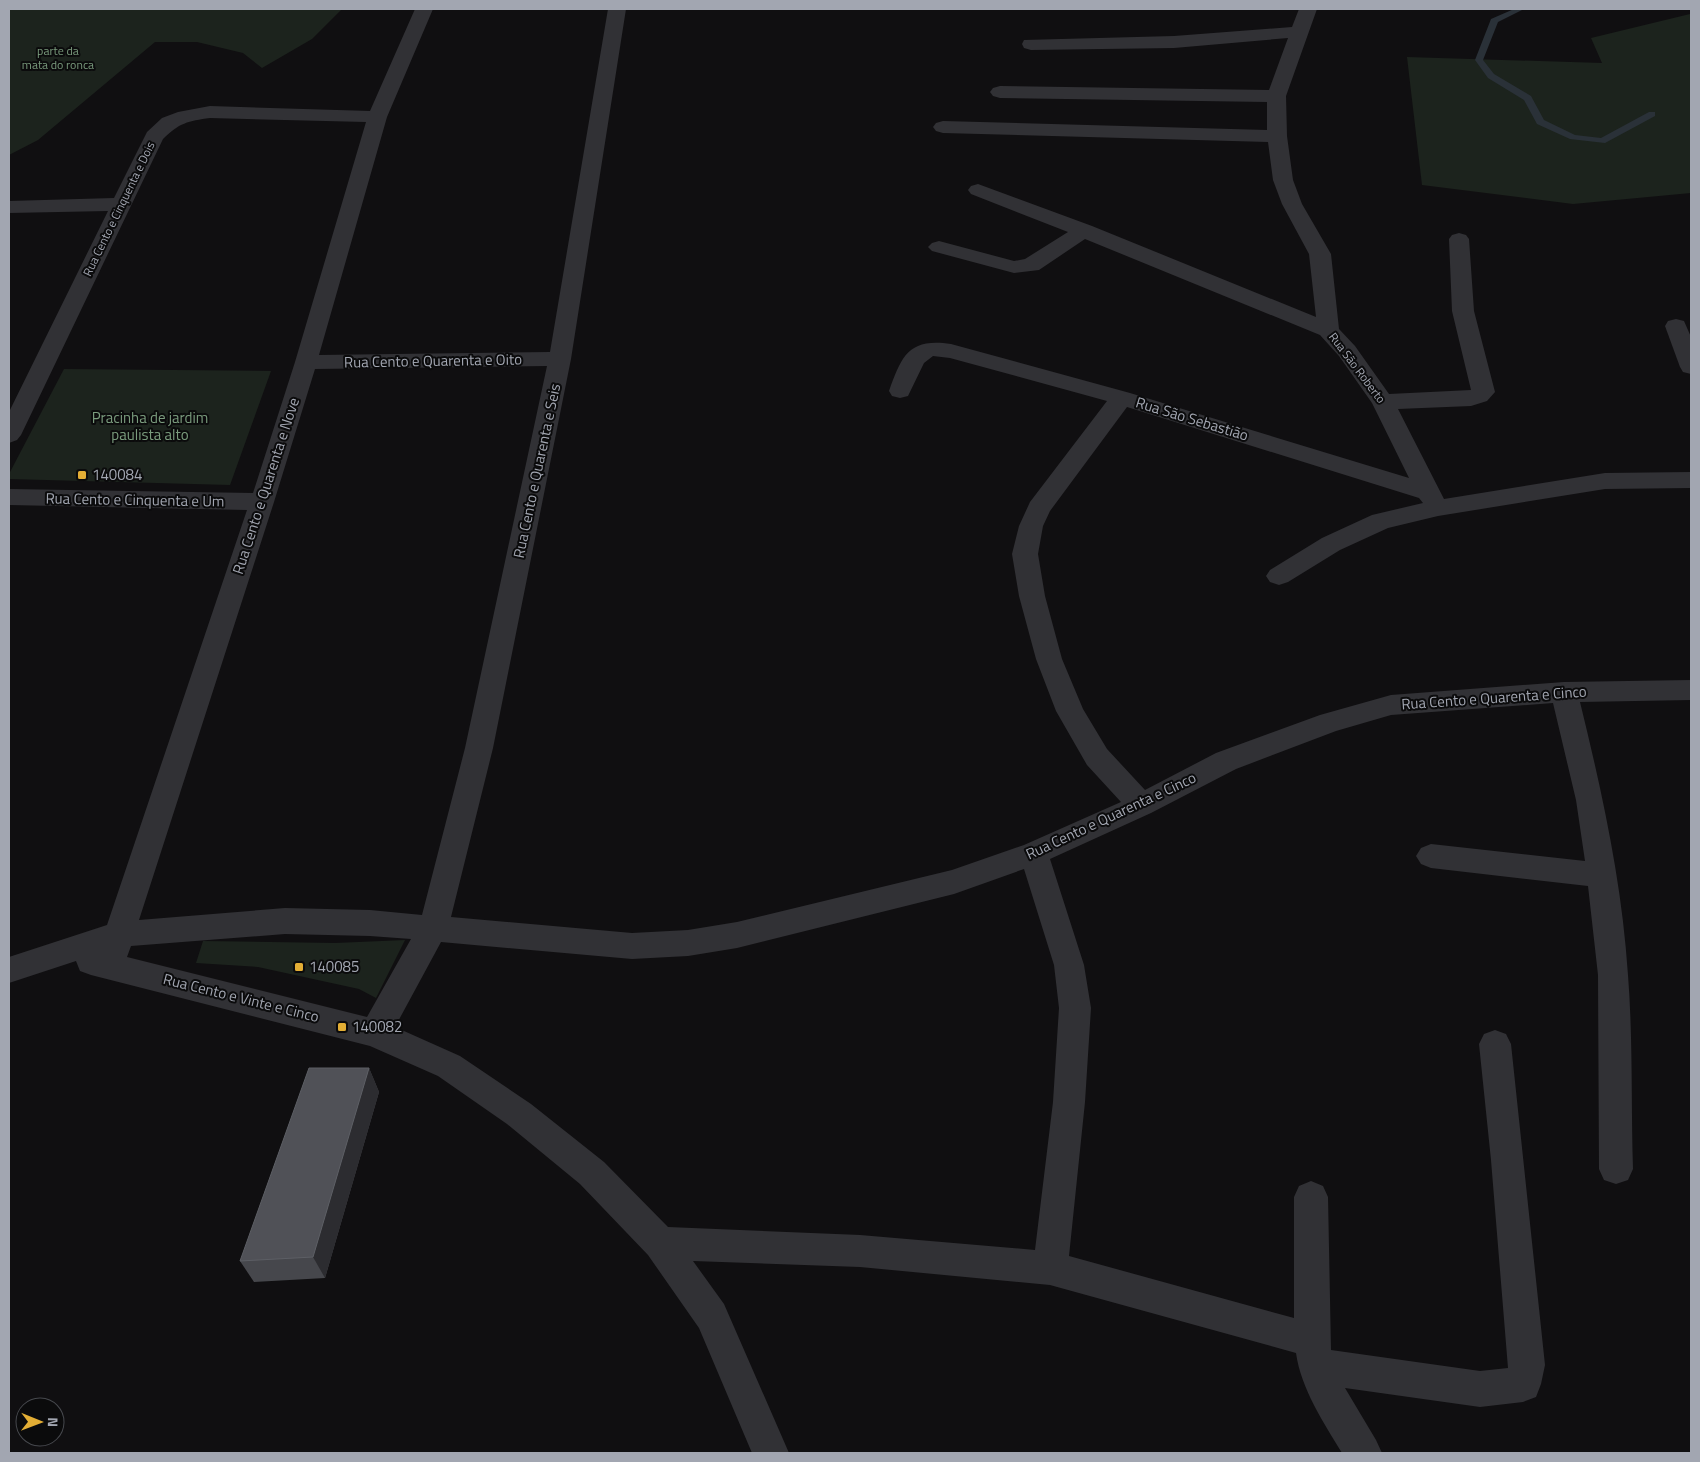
<svg xmlns="http://www.w3.org/2000/svg" width="1700" height="1462" viewBox="0 0 1700 1462" font-family="'Titillium Web',sans-serif">
<style>
.green{fill:#1c231d}
.lines{fill:none;stroke-linecap:round;stroke-linejoin:round}
.stream{fill:#2a3138;fill-rule:evenodd}
.minor{fill:#313135;fill-rule:evenodd}
.wall{fill:#46474c}
.shaded-wall{fill:#2c2c30}
.building{fill:#505157;stroke:#5d5f65}
.poi-dot{fill:#e3ae35;stroke:#0b0b0c;stroke-width:2}
.labels{text-anchor:middle;stroke-width:4;stroke-linejoin:round;paint-order:stroke}
.far-park-label{font-size:12px;fill:#7a9b7d;stroke:#0b0b0c}
.far-street-label{font-size:12px;fill:#a2a6b1;stroke:#0b0b0c}
.street-label{font-size:15px;fill:#a2a6b1;stroke:#0b0b0c}
.park-label{font-size:15px;fill:#7a9b7d;stroke:#0b0b0c}
.poi-label{font-size:15px;fill:#a2a6b1;stroke:#0b0b0c;text-anchor:start}
</style>
<rect width="100%" height="100%" fill="#100f11"/>
<g class="green">
<path d="M9,9H342L312,39L262,68L243,53L197,42H155L38,140L9,155Z"/>
<path d="M1690,14L1691,15V193L1573,204L1422,185L1407,57L1602,63L1591,38Z"/>
<path d="M64,369L271,371L230,485L9,479V474Z"/>
<path d="M405,940L376,998L359,989L258,967L196,963L203,941L335,943Z"/>
</g>
<g class="lines">
<path class="stream" d="M1514,9H1524L1498,22L1483,60L1494,74L1531,96L1544,120L1575,135L1601,138L1649,112H1655V116L1605,143L1570,139L1537,124L1524,100L1488,78L1475,60L1491,19Z"/>
<g class="minor">
<path d="M415,9H433L387,117L319,355L550,352L608,9H626L571,359L493,748L451,917L632,933L688,930L737,922L952,870L1024,845L1121,802L1087,765L1056,711L1036,659L1019,596L1012,554L1019,526L1030,502L1107,401L950,358L933,356L924,363L908,396L900,398L892,396L889,391C902,355 909,338 951,344L1130,393L1409,478L1372,403L1339,356L1320,335L1085,239L1039,270L1014,273L932,251L928,247L932,243L939,241L1014,261L1025,259L1068,232L971,194L968,190L971,186L978,184L1092,226L1316,317L1309,254L1282,204L1273,180L1268,142L943,133L936,131L933,127L936,123L943,121L1267,130V102L1000,98L993,96L990,92L993,88L1000,86L1269,90L1288,38L1174,48L1031,50L1024,48L1022,44L1024,40L1174,36L1292,27L1299,9H1317L1286,96L1287,136L1293,180L1302,204L1331,254L1339,329L1355,346L1389,394L1471,390L1452,311L1449,239L1452,235L1459,233L1466,235L1469,239L1474,311L1495,392L1487,401L1471,406L1398,409L1444,499L1605,473L1691,472V488L1605,489L1438,516L1388,528L1340,550L1288,582L1279,585L1270,582L1266,576L1270,570L1322,538L1372,515L1423,503L1419,498L1127,407L1050,511L1043,526L1038,554L1045,596L1062,659L1083,709L1107,749L1145,790L1216,753L1320,715L1391,695L1564,682L1691,680V700L1580,702C1602,792 1622,882 1628,975C1633,1039 1631,1105 1633,1169L1628,1180L1616,1184L1604,1180L1599,1169L1598,975L1588,886L1431,868L1421,864L1416,856L1421,848L1431,844L1585,861L1576,800L1553,703L1391,715L1336,731L1236,769L1151,813L1050,859L1084,965L1091,1008L1085,1102L1069,1256L1294,1318V1197L1299,1186L1311,1181L1323,1186L1328,1197L1331,1350L1480,1371L1508,1368L1491,1160L1479,1044L1484,1034L1495,1030L1506,1034L1511,1044L1545,1365L1541,1384L1536,1397L1523,1402L1480,1407L1345,1388L1376,1440L1382,1453H1342C1324,1423 1301,1389 1296,1353L1050,1285L860,1267L693,1261L724,1304L789,1453H752L699,1328L648,1255L580,1184L507,1124L438,1076L370,1046L91,975L80,971L76,961L9,983V957L107,925L247,510L9,505V489L253,493L295,362L366,122L210,118C188,121 179,123 163,139L21,435L17,440L9,443V412L108,211L9,213V201L114,198L147,132L162,118L178,112L210,106L370,111ZM547,366L465,748L422,915L370,910L285,908L139,920L274,502L315,369ZM1024,869L1054,965L1059,1008L1053,1102L1035,1250L860,1235L668,1227L604,1162L531,1104L460,1056L395,1027L441,942L632,959L688,956L737,948L954,894ZM285,934L370,936L411,939L367,1017L127,957L131,946Z"/>
<path d="M1676,319L1684,321L1691,337V374L1683,372L1680,367L1665,326L1668,321Z"/>
</g>
</g>
<path class="wall" d="M369,1068L379,1092L325,1278L254,1282L240,1261Z"/>
<path class="shaded-wall" d="M369,1068L379,1092L325,1278L313,1257Z"/>
<path class="building" d="M309,1068H369L313,1257L240,1261Z"/>
<g class="poi-dot">
<rect x="77" y="470" width="10" height="10" rx="2.5"/>
<rect x="294" y="962" width="10" height="10" rx="2.5"/>
<rect x="337" y="1022" width="10" height="10" rx="2.5"/>
</g>
<g class="labels">
<g class="far-park-label">
<text x="58" y="55">parte da<tspan x="58" dy="14">mata do ronca</tspan></text>
</g>
<g class="far-street-label">
<text transform="translate(119 209) rotate(-64)" y="4">Rua Cento e Cinquenta e Dois</text>
<text transform="translate(1357 368) rotate(53)" y="4">Rua São Roberto</text>
</g>
<g class="street-label">
<text transform="translate(433 361) rotate(-1)" y="5">Rua Cento e Quarenta e Oito</text>
<text transform="translate(1192 419) rotate(17)" y="5">Rua São Sebastião</text>
<text transform="translate(537 471) rotate(-78)" y="5">Rua Cento e Quarenta e Seis</text>
<text transform="translate(266 486) rotate(-72)" y="5">Rua Cento e Quarenta e Nove</text>
<text transform="translate(135 500) rotate(1)" y="5">Rua Cento e Cinquenta e Um</text>
<text transform="translate(1494 698) rotate(-4)" y="5">Rua Cento e Quarenta e Cinco</text>
<text transform="translate(1111 816) rotate(-25)" y="5">Rua Cento e Quarenta e Cinco</text>
<text transform="translate(241 998) rotate(14)" y="5">Rua Cento e Vinte e Cinco</text>
</g>
<g class="park-label">
<text x="150" y="423">Pracinha de jardim<tspan x="150" dy="17">paulista alto</tspan></text>
</g>
<g class="poi-label">
<text x="92" y="480">140084</text>
<text x="309" y="972">140085</text>
<text x="352" y="1032">140082</text>
</g>
</g>
<rect width="1700" height="1462" fill="none" stroke="#a2a6b1" stroke-width="20"/>
<g transform="translate(40 1422) rotate(91)"><circle r="24" fill="#0b0b0c" stroke="#47494e"/>
<path d="M0-4L9 19L0 12L-9 19Z" fill="#e3ae35"/>
<text y="-8" font-size="14" font-weight="bold" text-anchor="middle" fill="#a2a6b1">N</text>
</g>
</svg>
